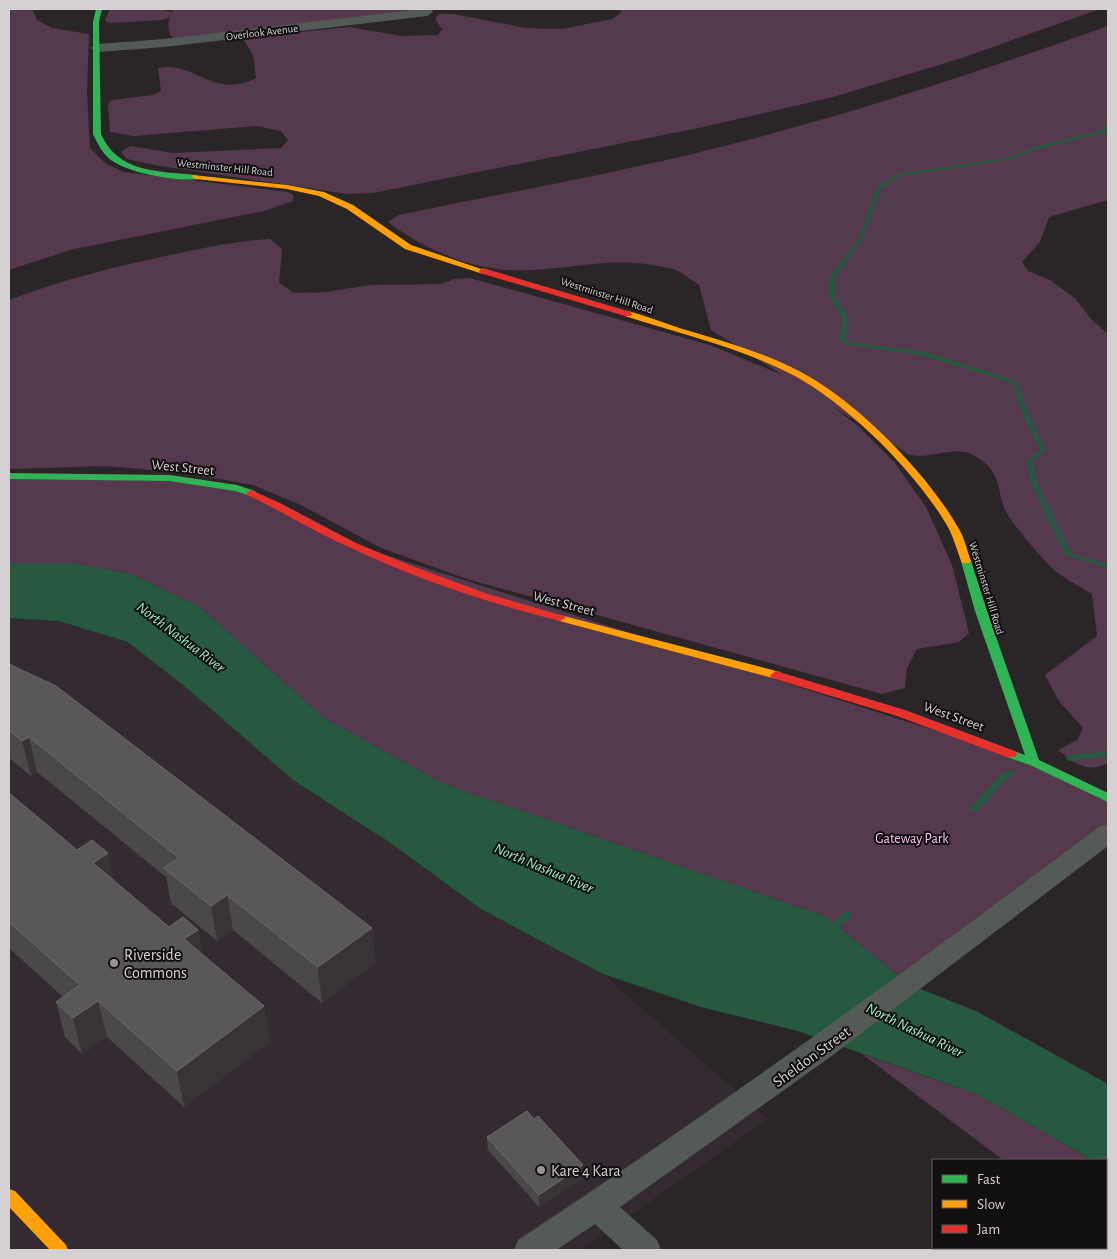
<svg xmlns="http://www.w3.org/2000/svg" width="1117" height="1259" viewBox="0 0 1117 1259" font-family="'Alegreya Sans',sans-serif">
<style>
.built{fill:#342a31}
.green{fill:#543a4c}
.water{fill:#275840}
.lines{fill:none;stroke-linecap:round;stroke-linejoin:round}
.stream{fill:#275840;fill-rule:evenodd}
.street{fill:#545b57;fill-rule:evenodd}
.fast{fill:#30b455;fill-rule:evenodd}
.slow{fill:#ff9f0a;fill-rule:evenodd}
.jam{fill:#e5322d;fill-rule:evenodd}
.wall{fill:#4b484a}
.shaded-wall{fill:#383436}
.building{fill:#5a5759;stroke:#6d6a6c}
.poi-dot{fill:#999597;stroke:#120f11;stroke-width:2}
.labels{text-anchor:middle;stroke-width:4;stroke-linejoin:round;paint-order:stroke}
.far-street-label{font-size:11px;fill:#d5d1d3;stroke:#120f11}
.street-label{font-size:14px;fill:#d5d1d3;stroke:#120f11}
.park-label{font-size:14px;fill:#fcc3eb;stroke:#120f11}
.water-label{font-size:15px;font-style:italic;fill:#9cefc1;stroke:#120f11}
.near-poi-label{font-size:16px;fill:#d5d1d3;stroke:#120f11;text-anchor:start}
.near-street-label{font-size:16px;fill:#d5d1d3;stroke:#120f11}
</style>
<rect width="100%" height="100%" fill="#2a2628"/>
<path class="built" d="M9,618L59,621L128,642L189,690L293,780L389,842L481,909L603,974L768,1119L581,1250H9Z"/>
<g class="green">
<path d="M9,9H32L37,20L52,28L89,34L87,93L90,148L105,163L123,172L288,192L293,195V201L264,211L70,250L9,270Z"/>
<path d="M110,9H157L172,12L174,9H440L177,40L170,35L168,24L170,17L161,20L110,23L105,21Z"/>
<path d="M617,9H1100L962,58L833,97L703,127L373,193L348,194L154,165L127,159L121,152L130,146L172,153L281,148L288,140L281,131L256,126L134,136L110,132L108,104L112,100L153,95L161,91L158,68C194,60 214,100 256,78L253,55L244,40L253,37L349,27L401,36L438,35L442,29L435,19L439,14H454L526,28L562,29L612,19L622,12Z"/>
<path d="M1108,26V200L1049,217L1040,242L1022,262L1028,271L1050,280L1075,298L1091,319L1108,334V763C1086,774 1074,763 1058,750L1077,740L1083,728L1059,701L1045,675L1097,636L1092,594C1081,587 1069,581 1059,574C1048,566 1017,529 1009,517C994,493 1006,474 975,456C955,444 929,461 908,454L711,330L699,285C692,280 684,274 676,270C671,268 664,267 658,266C607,255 558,273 507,270C464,267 421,247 388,222L399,215C503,193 609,175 712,149C847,116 978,72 1108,26Z"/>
<path d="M270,239L282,249L279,283L294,293L327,292L370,285L441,284L454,279L470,278L710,345L804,384L858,426L895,463L926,507L952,565L969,633L959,642L917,649L907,668L905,688L882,694L467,579L381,548L301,505L253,485L185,473L106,466L9,469V300C62,280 116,266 171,255C204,248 236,241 270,239Z"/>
<path d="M9,476L170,478L237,488L351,544L1034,762L1108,798V833L908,984L827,917L442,783L323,717L200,607L132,574L74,563H9Z"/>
<path d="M862,1054L977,1094L1093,1160H1003Z"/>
</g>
<path class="water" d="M9,563H74L132,574L200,607L323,717L442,783L827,917L908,984L976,1011L1108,1084V1170L1106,1169V1160H1093L977,1094L798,1031L701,1007L603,974L481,909L389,842L293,780L189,690L128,642L59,621L9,618Z"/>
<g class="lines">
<g class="stream">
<path d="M1106,126H1108V129L1106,132L1037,149L1012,159L899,176L881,189L863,238L835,278V295L849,319L845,338L849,342L922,351L1017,381L1028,412L1046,450L1033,461L1036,480L1071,553L1108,564V568L1066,555L1065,554L1030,480L1027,461L1040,450L1022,412L1013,383L921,355L845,344L839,338L843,319L829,295V278L859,238L877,187L896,174L1011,157L1033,147L1102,130Z"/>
<path d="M1108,751V756L1070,761L1067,760L1066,758L1067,756L1070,755Z"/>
<path d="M1011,770L1014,771L1015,773L1014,775L1008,777L977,811H971L970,809L971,807L1002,773Z"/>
<path d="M848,911L851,912L852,914L851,916C846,921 840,929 833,927L832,925L833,923L845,912Z"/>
</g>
<g class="street">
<path d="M423,9H431L433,12L427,16L164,47L98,52L91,48L98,44L164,39Z"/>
<path d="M1108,824V846L833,1055L620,1207L657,1240L661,1250H623L595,1224L556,1250H514L518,1240C717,1109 909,969 1099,827Z"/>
</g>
<g class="fast">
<path d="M96,9H102L99,22L101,134C118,173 158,171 196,175L200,177L199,179C177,182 128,173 111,160C102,153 98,144 93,134V22Z"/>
<path d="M9,473L170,475L237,485L255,491L256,493L251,496L235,491L170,481L9,479Z"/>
<path d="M966,558L971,561L987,611L1039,760L1108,793V802L1030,765L1007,757L1005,754L1007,751L1011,750L1025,755L975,611L961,561Z"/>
</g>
<g class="slow">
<path d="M193,175L287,185L324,192L353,205L411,245L487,271L483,274L480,273L405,249L347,209L319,196L287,189L196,179L192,177Z"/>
<path d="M628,311C647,316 667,324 686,330C724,341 764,353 799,371C856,400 928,474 959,529C965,539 967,551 971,561L970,563H962L961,561C957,550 954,539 949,529C919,475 848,404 793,375C741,348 681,334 625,316V312Z"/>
<path d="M560,615L780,672L782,675L776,679L556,620L554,618L556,616Z"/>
<path d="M9,1189L15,1191L66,1245L68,1250H50L9,1207Z"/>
</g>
<g class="jam">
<path d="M483,268L631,312L632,314L631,316H625L480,273L479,271Z"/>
<path d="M251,490L280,503L356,543L407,564L485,593L564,616L566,618L560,621C488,603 416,579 349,547C314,532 282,511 247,495L246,493Z"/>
<path d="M776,671L905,710L1015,751L1017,754L1015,757H1007L897,716L772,678L770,675Z"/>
</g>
</g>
<g class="wall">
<path d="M9,664L372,928L375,963L322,1003L233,930L217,941L171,903L166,877L37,772L31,776L9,758Z"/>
<path d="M9,793L169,927L198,930L202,955L264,1006L270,1042L184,1107L107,1037L82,1054L65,1037L56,1002L63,997L9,948Z"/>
<path d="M534,1119L583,1178L539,1207L488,1150L487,1137Z"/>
</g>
<g class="shaded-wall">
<path d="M29,737L37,772L31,776L22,741Z"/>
<path d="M108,853L116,888L93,863Z"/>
<path d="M227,895L233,930L217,941L211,906Z"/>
<path d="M372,928L375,963L322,1003L318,967Z"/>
<path d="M198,930L204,965L184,939Z"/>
<path d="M98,1001L107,1037L82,1054L73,1018Z"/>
<path d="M264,1006L270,1042L184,1107L177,1071Z"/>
<path d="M583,1165V1178L539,1207V1195Z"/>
</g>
<g class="building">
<path d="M9,664L56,686L372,928L318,967L227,895L211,906L164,868L179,858L29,737L22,741L9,730Z"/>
<path d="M9,793L77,850L92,840L108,853L93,863L169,927L183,917L198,930L184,939L264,1006L177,1071L98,1001L73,1018L56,1002L80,985L9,922Z"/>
<path d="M527,1111L534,1119L538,1116L583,1165L539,1195L487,1137Z"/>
</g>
<g class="poi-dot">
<circle cx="114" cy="963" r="5"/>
<circle cx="541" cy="1170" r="5"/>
</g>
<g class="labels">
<g class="far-street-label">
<text transform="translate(262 32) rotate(-7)" y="4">Overlook Avenue</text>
<text transform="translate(225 167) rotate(6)" y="4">Westminster Hill Road</text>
<text transform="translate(607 295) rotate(18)" y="4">Westminster Hill Road</text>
<text transform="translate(987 588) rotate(73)" y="4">Westminster Hill Road</text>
</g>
<g class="street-label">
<text transform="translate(183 467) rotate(6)" y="5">West Street</text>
<text transform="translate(564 603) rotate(15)" y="5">West Street</text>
<text transform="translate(954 716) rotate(20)" y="5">West Street</text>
</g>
<g class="park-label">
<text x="912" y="843">Gateway Park</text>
</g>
<g class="water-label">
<text transform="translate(181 637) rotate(37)" y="5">North Nashua River</text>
<text transform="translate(544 868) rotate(23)" y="5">North Nashua River</text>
<text transform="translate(915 1030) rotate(26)" y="5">North Nashua River</text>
</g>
<g class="near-poi-label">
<text x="124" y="960">Riverside<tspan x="124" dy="18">Commons</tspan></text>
<text x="551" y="1176">Kare 4 Kara</text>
</g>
<g class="near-street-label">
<text transform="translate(811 1056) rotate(-36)" y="6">Sheldon Street</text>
</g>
</g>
<rect width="1117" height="1259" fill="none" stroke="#d5d1d3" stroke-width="20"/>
<rect x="932" y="1159" width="175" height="90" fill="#120f11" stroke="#605d5f"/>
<rect x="942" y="1175" width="25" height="8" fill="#30b455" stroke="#605d5f"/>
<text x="977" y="1184" font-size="15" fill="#d5d1d3">Fast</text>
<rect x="942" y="1200" width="25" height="8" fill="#ff9f0a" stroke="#605d5f"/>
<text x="977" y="1209" font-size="15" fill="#d5d1d3">Slow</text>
<rect x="942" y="1225" width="25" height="8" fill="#e5322d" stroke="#605d5f"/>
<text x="977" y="1234" font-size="15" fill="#d5d1d3">Jam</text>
</svg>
